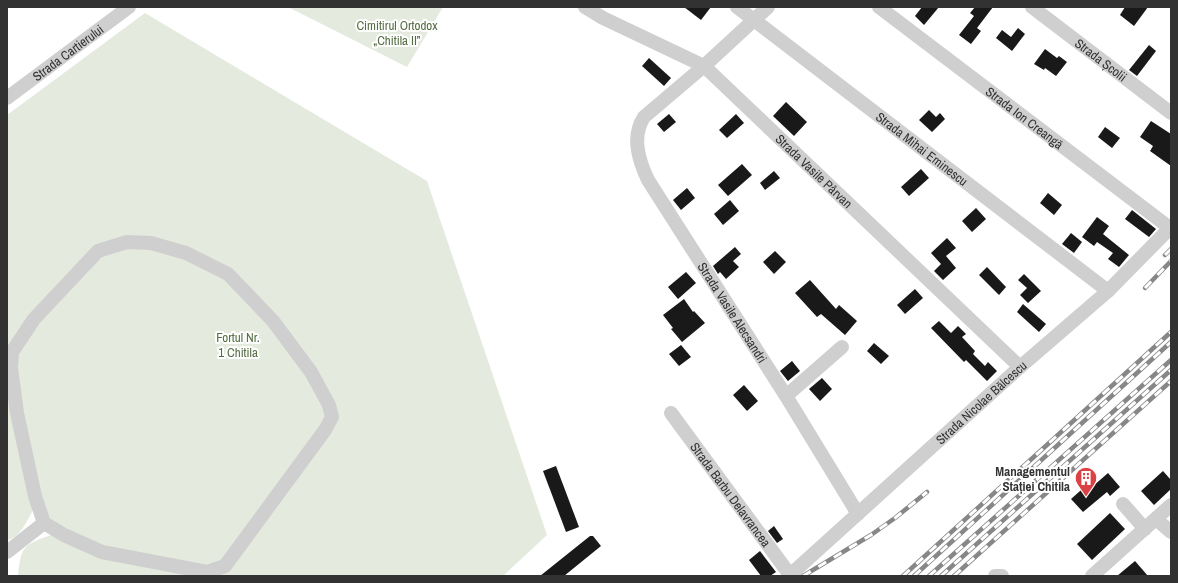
<svg xmlns="http://www.w3.org/2000/svg" width="1178" height="583" viewBox="0 0 1178 583" font-family="'Archivo Narrow',sans-serif">
<style>
.green{fill:#e4eade}
.building{fill:#191919}
.lines{fill:none;stroke-linecap:round;stroke-linejoin:round}
.minor{stroke:#cfcfcf;stroke-width:14}
.rail-casing{stroke:#878787;stroke-width:4.5}
.rail{stroke:#fff;stroke-width:3;stroke-dasharray:9;stroke-linecap:butt}
.labels{text-anchor:middle;stroke-width:4;stroke-linejoin:round;paint-order:stroke}
.park-label{font-size:13px;fill:#536c41;stroke:#fff}
.street-label{font-size:13px;fill:#323232;stroke:#fff}
.poi-label{font-size:13px;font-weight:bold;fill:#323232;stroke:#fff;text-anchor:end}
</style>
<rect width="100%" height="100%" fill="#fff"/>
<g class="green">
<path d="M288,7H443L407,67Z"/>
<path d="M145,13L427,181L547,535L503,576H18C21,545 24,545 51,535L33,510C27,521 20,538 7,540V115Z"/>
</g>
<g class="building">
<path d="M684,7H711L701,20Z"/>
<path d="M922,7H939L924,25L915,16Z"/>
<path d="M975,7H993L977,28L981,31L971,44L959,35L974,16L970,13Z"/>
<path d="M1125,7H1148L1134,26L1120,15Z"/>
<path d="M1018,28L1025,34L1012,51L996,38L1002,30L1011,37Z"/>
<path d="M1149,45L1156,51L1137,76L1129,70Z"/>
<path d="M1045,49L1057,58L1059,56L1067,62L1056,76L1045,68L1044,70L1034,64Z"/>
<path d="M649,58L671,78L664,86L642,66Z"/>
<path d="M786,102L807,122L794,136L773,116Z"/>
<path d="M929,110L936,117L940,113L945,119L932,132L919,120Z"/>
<path d="M669,114L676,122L664,132L657,124Z"/>
<path d="M736,114L744,123L727,138L719,130Z"/>
<path d="M1151,121L1171,134V166L1150,151L1153,146L1140,137Z"/>
<path d="M1105,127L1120,138L1112,148L1098,137Z"/>
<path d="M742,164L752,175L728,196L718,185Z"/>
<path d="M921,169L929,178L909,196L901,187Z"/>
<path d="M774,171L780,178L765,190L760,183Z"/>
<path d="M687,188L695,198L681,210L673,200Z"/>
<path d="M1048,193L1062,205L1054,215L1040,203Z"/>
<path d="M730,200L739,211L723,225L714,214Z"/>
<path d="M976,208L986,219L972,232L962,221Z"/>
<path d="M1132,210L1156,229L1149,237L1125,219Z"/>
<path d="M1097,217L1109,226L1103,234L1129,255L1119,267L1108,259L1113,253L1097,242L1094,246L1082,237Z"/>
<path d="M1071,233L1082,242L1074,253L1062,244Z"/>
<path d="M947,238L956,248L946,256L956,268L943,280L934,271L941,264L931,253Z"/>
<path d="M735,247L741,254L733,261L739,267L726,279L720,272L718,274L713,266Z"/>
<path d="M775,251L786,262L774,274L763,262Z"/>
<path d="M987,267L1006,287L999,295L979,275Z"/>
<path d="M686,272L696,283L678,299L668,287Z"/>
<path d="M1024,274L1041,291L1028,303L1020,295L1027,288L1018,280Z"/>
<path d="M810,280L836,309L839,305L857,321L845,335L821,314L817,317L795,293Z"/>
<path d="M915,289L923,298L905,314L897,305Z"/>
<path d="M684,299L693,312L694,311L705,323L682,342L671,329L673,328L663,315Z"/>
<path d="M1023,304L1046,324L1039,332L1017,312Z"/>
<path d="M939,321L951,333L958,326L966,334L962,337L975,351L973,354L985,366L988,362L997,371L987,381L966,360L964,362L931,328Z"/>
<path d="M874,343L889,356L881,364L867,351Z"/>
<path d="M681,345L691,357L679,366L669,354Z"/>
<path d="M792,361L800,371L788,381L780,371Z"/>
<path d="M822,378L832,389L820,401L809,389Z"/>
<path d="M744,385L758,401L747,411L733,395Z"/>
<path d="M556,466L579,527L566,532L543,471Z"/>
<path d="M1163,471L1171,480V489L1154,505L1141,491Z"/>
<path d="M1108,473L1120,487L1110,496L1107,492L1083,512L1071,499L1089,483L1092,487Z"/>
<path d="M1110,513L1125,529L1092,560L1077,544Z"/>
<path d="M774,526L783,539L777,543L768,531Z"/>
<path d="M590,536H593L601,546L564,576H540Z"/>
<path d="M760,551L776,572L770,576H761L749,560Z"/>
<path d="M1135,561L1148,576H1117Z"/>
</g>
<g class="lines">
<g class="minor">
<path id="s1" d="M585,7L603,18L704,66L1020,367"/>
<path id="s2" d="M737,7L1108,291"/>
<path id="s3" d="M768,7L704,66L644,117C631,137 639,161 648,180L786,396L858,514"/>
<path id="s4" d="M879,7L1170,228"/>
<path id="s5" d="M1032,7L1171,113"/>
<path id="s6" d="M7,98L129,7"/>
<path d="M127,242L151,243L186,253L228,274L273,321L311,372L329,405L332,417L325,430L225,566L207,572L102,552L64,535L44,523L35,496L17,413L11,368L12,352L34,319L98,251Z"/>
<path d="M786,396L842,347"/>
<path id="s7" d="M671,413L790,575"/>
<path d="M1123,504L1145,529"/>
<path d="M1156,519L1171,532"/>
<path d="M7,552L44,523"/>
<path id="s8" d="M789,576L1020,367L1108,291L1171,227"/>
<path d="M995,576H1002"/>
<path d="M1092,576L1171,505"/>
</g>
<g class="rail-casing">
<g id="rail">
<path d="M1165,255L1171,249"/>
<path d="M1145,288L1171,261"/>
<path d="M803,576L871,535L895,518L927,492"/>
<path d="M903,576L1171,332"/>
<path d="M914,576L1171,342"/>
<path d="M929,576L1171,360"/>
<path d="M941,576L1171,370"/>
<path d="M954,576L1171,381"/>
</g>
</g>
<use href="#rail" class="rail"/>
</g>
<defs>
<g id="building-pin" transform="scale(1.15)"><path d="M0 17L-7.5 6A9.5 9.5 0 1 1 7.5 6Z" fill="#db4245" stroke="#fff"/><path d="M-4-6H4V6H1V3H-1V6H-4ZM-2.5-4.3h1.7v1.8h-1.7ZM.8-4.3h1.7v1.8H.8ZM-2.5-1h1.7V.8h-1.7ZM.8-1h1.7V.8H.8Z" fill="#fff"/></g>
</defs>
<g fill-rule="evenodd">
<use href="#building-pin" x="1086" y="478"/>
</g>
<g class="labels">
<g class="park-label">
<text x="397" y="30">Cimitirul Ortodox<tspan x="397" dy="15">„Chitila II”</tspan></text>
<text x="238" y="342">Fortul Nr.<tspan x="238" dy="15">1 Chitila</tspan></text>
</g>
<g class="street-label">
<text dy="5" stroke="none"><textPath href="#s6" startOffset="76">Strada Cartierului</textPath></text>
<text dy="5" stroke="none"><textPath href="#s5" startOffset="87">Strada Școlii</textPath></text>
<text dy="5" stroke="none"><textPath href="#s4" startOffset="183">Strada Ion Creangă</textPath></text>
<text dy="5" stroke="none"><textPath href="#s2" startOffset="233">Strada Mihai Eminescu</textPath></text>
<text dy="5" stroke="none"><textPath href="#s1" startOffset="285">Strada Vasile Pârvan</textPath></text>
<text dy="5" stroke="none"><textPath href="#s3" startOffset="389">Strada Vasile Alecsandri</textPath></text>
<text dy="5" stroke="none"><textPath href="#s8" startOffset="259">Strada Nicolae Bălcescu</textPath></text>
<text dy="5" stroke="none"><textPath href="#s7" startOffset="101">Strada Barbu Delavrancea</textPath></text>
</g>
<g class="poi-label">
<text x="1070" y="476">Managementul<tspan x="1070" dy="15">Stației Chitila</tspan></text>
</g>
</g>
<rect width="1178" height="583" fill="none" stroke="#323232" stroke-width="16"/>
</svg>
